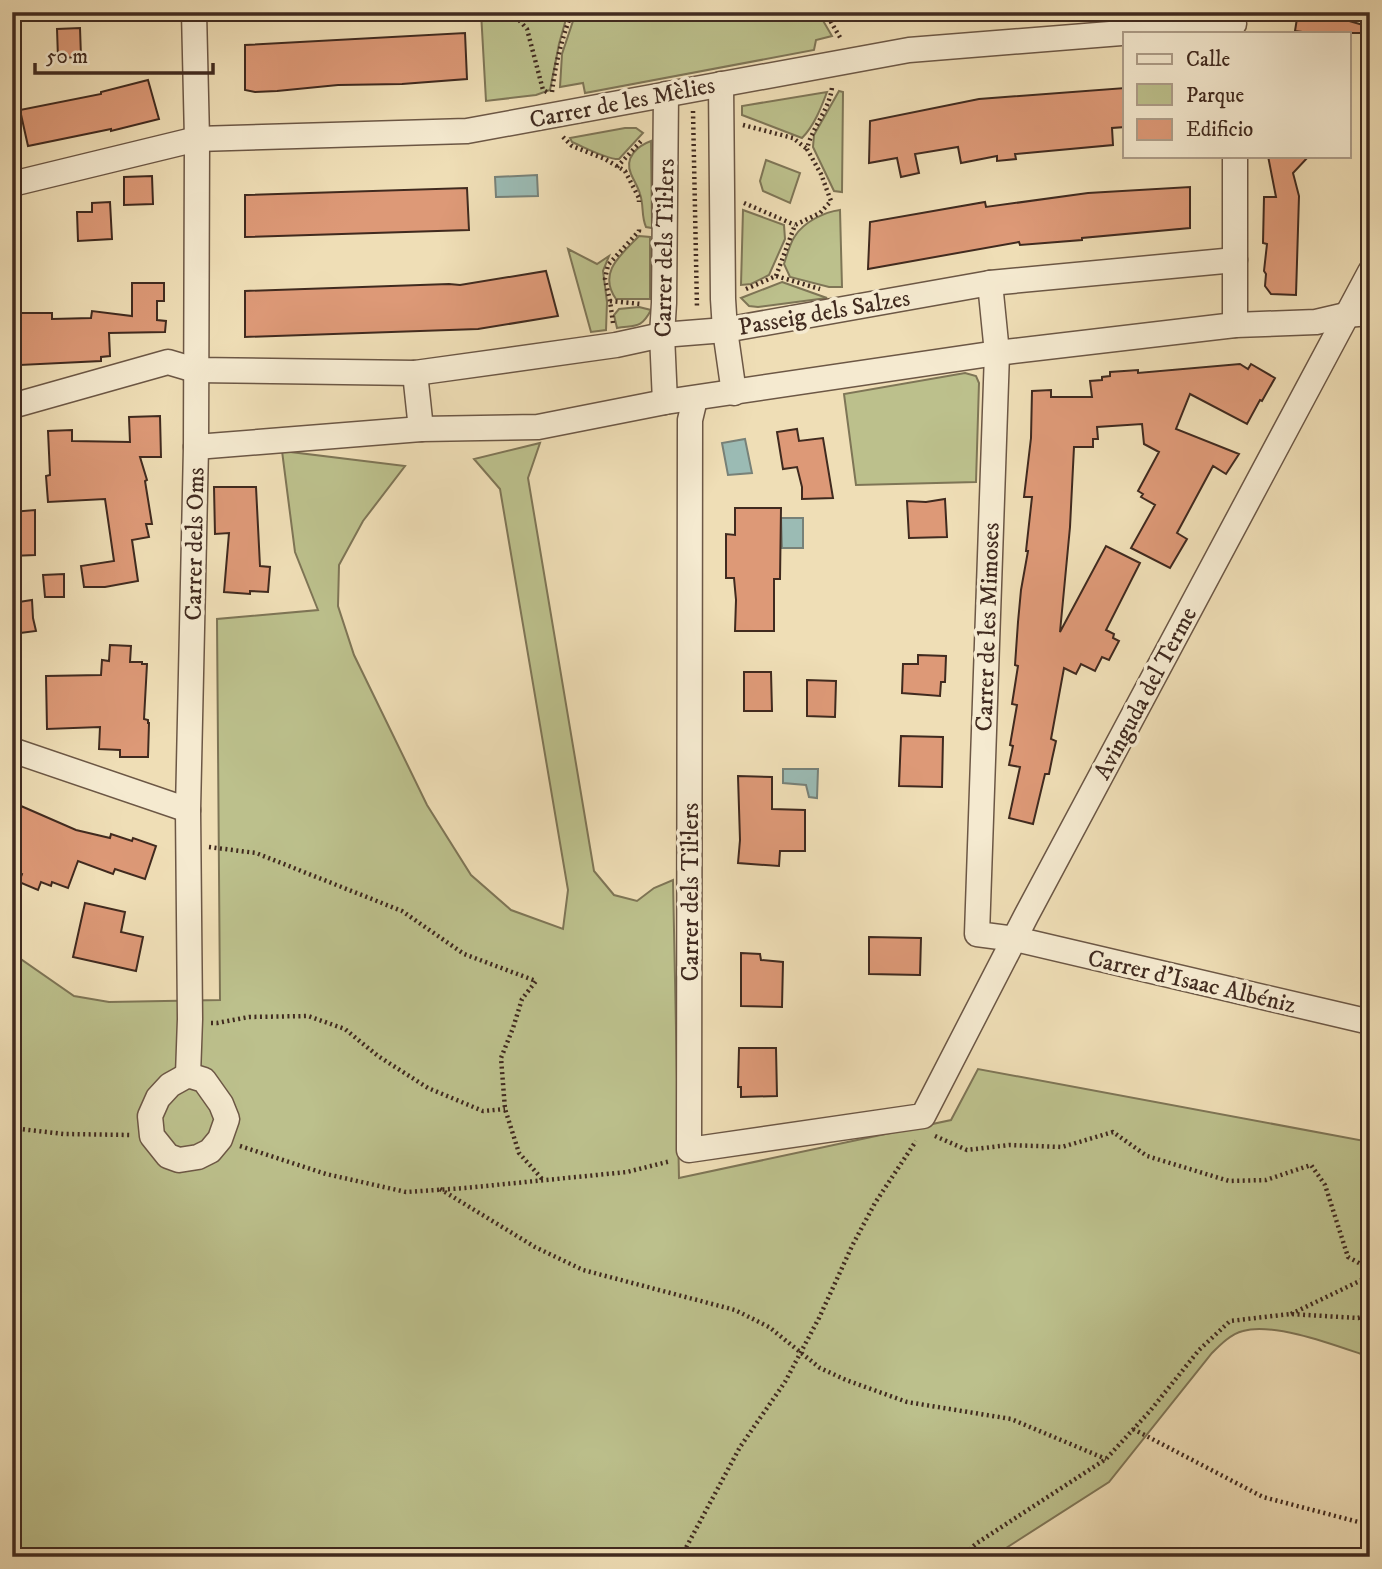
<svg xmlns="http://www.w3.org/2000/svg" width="1382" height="1569" viewBox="0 0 1382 1569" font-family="'IM FELL DW Pica',serif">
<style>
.green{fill:#bcc08c;stroke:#7e7556;stroke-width:2}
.water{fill:#9bbbb4;stroke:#778178;stroke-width:2}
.building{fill:#d97;stroke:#402a1f;stroke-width:2}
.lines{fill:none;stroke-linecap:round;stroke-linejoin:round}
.street-casing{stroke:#6c5745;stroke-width:27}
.path{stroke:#402a1f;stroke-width:4.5;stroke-dasharray:2 3.5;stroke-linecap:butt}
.street{stroke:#f5ead0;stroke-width:24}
.labels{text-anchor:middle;stroke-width:7;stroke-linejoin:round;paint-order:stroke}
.street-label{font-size:24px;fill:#402a1f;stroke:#f5ead0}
</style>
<rect width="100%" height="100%" fill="#efdeb6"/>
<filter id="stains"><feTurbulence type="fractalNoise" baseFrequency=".00286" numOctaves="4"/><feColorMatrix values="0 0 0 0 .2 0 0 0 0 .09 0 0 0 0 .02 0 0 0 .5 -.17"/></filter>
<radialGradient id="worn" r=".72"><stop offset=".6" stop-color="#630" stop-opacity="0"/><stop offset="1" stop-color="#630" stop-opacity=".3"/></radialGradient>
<g class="green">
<path d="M481,12H568L559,44L550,90L536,95L486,101Z"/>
<path d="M576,12H818L832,36L816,40L814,50L585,93L583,83L560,87L562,54Z"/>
<path d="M839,91L843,92L842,192L834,191L813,147L814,135Z"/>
<path d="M827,92C821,108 814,126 802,138L742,115V106Z"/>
<path d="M625,128H636L643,133L619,159C608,160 584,147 572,142L570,138Z"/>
<path d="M651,141L652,228L646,227C641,216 644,205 640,194C638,187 634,181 631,174C624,158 637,146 651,141Z"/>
<path d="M766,160L800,173L790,203L763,191L760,181Z"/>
<path d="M743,210L784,225L785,239L769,275L751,284L741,285Z"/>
<path d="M840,210L842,287H829L790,277L784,264C787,255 790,243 795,236C804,222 824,212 840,210Z"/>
<path d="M639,236L650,237V299H616C597,272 622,254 639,236Z"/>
<path d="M568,249L597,264L609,256L603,271L607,302L606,330L591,332Z"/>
<path d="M782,282L827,298L758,307L749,306L741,298Z"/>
<path d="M639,307L651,310C641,329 636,325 617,328L614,315L619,309Z"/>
<path d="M965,373L976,376L979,383L976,482L856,485L844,394Z"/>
<path d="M540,443L528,478L594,871L614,895L637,901L654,888L673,880L679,1178L951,1120L978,1069L1370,1142V1354H1361C1332,1344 1272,1322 1243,1331C1231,1334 1221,1344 1212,1353L1109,1482L992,1557H12V953L74,996L109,1002L220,1000L217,619L318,610L295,552L282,451L405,466L363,521L339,565L338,606L354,655L427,805L471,875L511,910L563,929L568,890L500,489L474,459Z"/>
</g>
<g class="water">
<path d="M537,175L538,196L496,197L495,177Z"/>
<path d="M745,439L752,473L728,475L722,443Z"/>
<path d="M781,518H803V548H782Z"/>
<path d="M783,769H818L817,798L809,797L806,785L783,783Z"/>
</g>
<g class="building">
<path d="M1298,12H1340L1339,18L1370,27V33H1310L1295,31Z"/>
<path d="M80,28L81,57L58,58L57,29Z"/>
<path d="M465,33L467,79L402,84L338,85L277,91L255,92L245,90V45Z"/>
<path d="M148,80L159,119L111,131V129L28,146L20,110L101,94V92Z"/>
<path d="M1125,88V127L1112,128L1113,145L1015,154L1016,159L997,161V156L961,163L958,147L915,154L919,173L901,177L897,158L869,163L870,121L979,99Z"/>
<path d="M1268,156H1309L1293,173L1299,196L1296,295L1271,294L1265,286L1266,274L1264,271L1267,244L1263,243L1264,197H1276Z"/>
<path d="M152,176L153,204L124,205V177Z"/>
<path d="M1190,187V228L1082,238V240L1020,245L1019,242L868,269L870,222L985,202L986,207L1088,193Z"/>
<path d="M467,188L469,230L245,237V195Z"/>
<path d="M110,202L112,239L78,241L77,212H92V203Z"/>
<path d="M546,271L558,316L478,329L245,337V291L449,284L460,285Z"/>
<path d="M132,283H164V301H157V320L166,321L165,332L109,333L110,356L101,357V361L20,365L19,313H52V319L91,318L92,311L132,316Z"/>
<path d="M1240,364L1248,369L1251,364L1275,378L1262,401L1260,400L1247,424L1190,394L1176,429L1239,454L1226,474L1213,466L1177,533L1187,539L1170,568L1131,548L1155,505L1141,497L1143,494L1138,491L1159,452L1144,444L1142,424L1097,427L1098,439H1093V447H1074L1070,527L1060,632L1106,546L1140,563L1106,630L1114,634L1113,638L1119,641L1109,660L1102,657L1095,671L1081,664L1076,674L1064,668L1051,739L1056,741L1052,759L1049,774H1045L1033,824L1009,818L1020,767L1009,765L1013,746L1010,745L1017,705L1012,704L1018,666L1015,665L1018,622L1021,590L1028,551H1026L1032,497H1024L1031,438L1032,391L1051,390V397H1092L1090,381L1102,380V377L1110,376V372L1138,370V373Z"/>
<path d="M160,416L161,457H140L147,480L145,481L152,524H146L149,537L132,540L138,581L105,587H84L81,566L114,561L105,499L48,502L46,476L50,475L48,431L72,430V441L130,442L129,417Z"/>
<path d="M797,429L799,441L823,438L833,498L802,499V487L797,467L783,469L777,432Z"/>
<path d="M214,487H256L260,566L270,567L268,592L250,591V594L224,592L229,533L215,534Z"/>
<path d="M945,499L947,537L909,538L907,501L926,502Z"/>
<path d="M735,508H781L780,579H774V631H735L736,600L734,578H726V534L735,535Z"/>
<path d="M35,510V555L12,556V512Z"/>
<path d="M64,574V597H45L43,575Z"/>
<path d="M32,600L33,618L36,631L12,634V603Z"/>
<path d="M110,645L131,646L130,662H142V664H147L144,719L148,720V723H149L148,757H120V750L99,749L100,727L47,729L46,676L101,675L102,660L109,661Z"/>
<path d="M918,655L946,656L945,682H941L940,696L902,693L903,664H918Z"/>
<path d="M744,672H771L772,711H744Z"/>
<path d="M807,680L836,681L835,717L807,716Z"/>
<path d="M901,736L943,737L942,787L899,786Z"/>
<path d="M738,776L772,777V809L805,810V851H780L779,866L738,863L740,840Z"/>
<path d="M21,806L76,830L110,838L111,834L132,841L133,838L156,846L145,879L115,869L113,874L78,861L68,888L52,882L51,886L41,882L38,890L19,882L22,874L12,870V826Z"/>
<path d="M85,903L125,912L121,932L143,937L136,971L73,957Z"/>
<path d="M869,937L921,938L920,975L869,974Z"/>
<path d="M741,953L760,954L761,960L783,962L782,1007L741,1006Z"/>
<path d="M739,1048H776L777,1096L741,1097V1087H738Z"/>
</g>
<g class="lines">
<g class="street-casing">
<g id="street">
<path d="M721,84L723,299L725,330L734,393"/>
<path d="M1235,156V325"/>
<path d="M12,184L197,139L467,131L909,50L1234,24"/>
<path d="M990,283L997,353L977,934L1015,939L1370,1022"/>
<path d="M415,373L421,429"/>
<path d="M695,399L690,420L689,1150L923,1116L1026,916L1370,272"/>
<path d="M665,402L662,335L664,303L666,94"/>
<path d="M12,406L168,362L195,370L415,373L616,345L662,335L725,330L990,283L1235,260"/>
<path d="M196,447L421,429L538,427L665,402L997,353L1235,325L1316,322L1346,315L1370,313"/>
<path d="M12,750L188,810"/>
<path d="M188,1075L190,1019L188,810L196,447L197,139L194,12"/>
<path d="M188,1075L204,1080L221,1104L227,1119L220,1139L210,1151L198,1157L179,1160L168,1156L152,1136L150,1116L158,1098L170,1085Z"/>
</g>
</g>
<g class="path">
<path d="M512,12L527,29L543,90L547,92"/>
<path d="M825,12L841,39"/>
<path d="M552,92C555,65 562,38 572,12"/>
<path d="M693,111L697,308"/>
<path d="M743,125L793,138L807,149"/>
<path d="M563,137L572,146L605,159L625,171L639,198V202"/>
<path d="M617,167L643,139"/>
<path d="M744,203L795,225"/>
<path d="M776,276L795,225L820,213L831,201L821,174L807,149C812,127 830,109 832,87"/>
<path d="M746,289L776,276L820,289"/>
<path d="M610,301L641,304"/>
<path d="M613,323L610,301L605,279L608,265L639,231V229"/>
<path d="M209,847L256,853L402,911L464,954L536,981L522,999L513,1028L501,1058L505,1109L519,1153L543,1180"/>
<path d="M211,1023H217L249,1017L308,1016L345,1029L378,1056L428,1088L483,1111L505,1109"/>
<path d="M12,1128L64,1134L131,1135"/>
<path d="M935,1136L967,1150L1009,1145L1062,1147L1113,1132L1147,1156L1229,1181L1266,1180L1311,1165L1325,1185L1348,1257L1370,1269"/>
<path d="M240,1146L326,1174L406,1192L465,1188L627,1172L671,1161"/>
<path d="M440,1189L535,1247L583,1270L735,1310L769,1327L820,1368L846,1380L907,1402L1011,1419L1106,1459"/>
<path d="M1291,1314L1370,1276"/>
<path d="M1133,1429L1263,1497L1370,1525"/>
<path d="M681,1557L740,1447L785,1382L819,1318L852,1246L875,1203L916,1141"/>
<path d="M961,1557L977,1543L1106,1459L1150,1411L1199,1350L1230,1321L1290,1314L1358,1318L1370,1314"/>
</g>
<use href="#street" class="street"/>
</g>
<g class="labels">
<g class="street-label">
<text transform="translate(622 102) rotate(-11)" y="8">Carrer de les Mèlies</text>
<text transform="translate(664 248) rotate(-89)" y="8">Carrer dels Til·lers</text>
<text transform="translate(824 312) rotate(-10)" y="8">Passeig dels Salzes</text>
<text transform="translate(194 544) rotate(-89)" y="8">Carrer dels Oms</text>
<text transform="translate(987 627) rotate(-88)" y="8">Carrer de les Mimoses</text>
<text transform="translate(1145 693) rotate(-62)" y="8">Avinguda del Terme</text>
<text transform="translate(690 892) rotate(-90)" y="8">Carrer dels Til·lers</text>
<text transform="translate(1192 981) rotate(13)" y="8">Carrer d'Isaac Albéniz</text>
</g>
</g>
<rect width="1382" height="1569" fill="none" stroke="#efdeb6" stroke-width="42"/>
<rect x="14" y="14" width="1354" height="1541" fill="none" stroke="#402a1f" stroke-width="3.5"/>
<rect x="21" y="21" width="1340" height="1527" fill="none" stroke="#402a1f" stroke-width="2"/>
<rect x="1123" y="32" width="228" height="126" fill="#f5ead0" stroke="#ad9d89" stroke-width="2"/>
<rect x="1137" y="54" width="35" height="10" fill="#f5ead0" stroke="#ad9d89" stroke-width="2"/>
<text x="1186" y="66" font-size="21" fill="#402a1f">Calle</text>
<rect x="1137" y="84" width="35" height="21" fill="#bcc08c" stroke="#ad9d89" stroke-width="2"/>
<text x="1186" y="102" font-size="21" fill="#402a1f">Parque</text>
<rect x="1137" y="119" width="35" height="21" fill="#dd9977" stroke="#ad9d89" stroke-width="2"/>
<text x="1186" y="136" font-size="21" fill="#402a1f">Edificio</text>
<path d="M35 63v10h178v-10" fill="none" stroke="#402a1f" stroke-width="3.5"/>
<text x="46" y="63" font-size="21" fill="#402a1f" stroke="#f5ead0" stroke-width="5" paint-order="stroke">50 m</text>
<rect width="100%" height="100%" filter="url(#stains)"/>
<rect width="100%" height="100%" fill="url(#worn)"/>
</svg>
